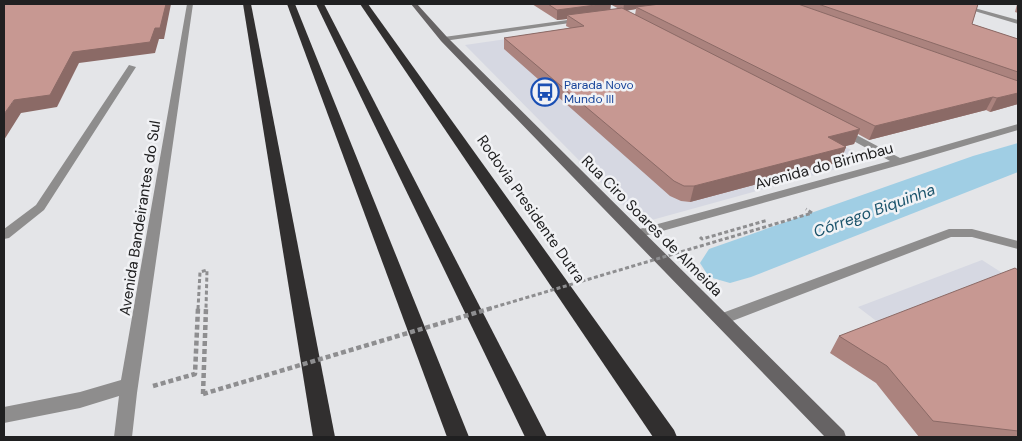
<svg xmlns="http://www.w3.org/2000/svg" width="1022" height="441" viewBox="0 0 1022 441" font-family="'DM Sans',sans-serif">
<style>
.built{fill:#d6d8e2}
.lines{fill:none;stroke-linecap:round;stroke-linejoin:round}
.river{fill:#a0cee4;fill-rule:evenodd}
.path-far1{stroke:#8e8e90;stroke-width:3;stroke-dasharray:4 2.5;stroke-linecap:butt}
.path{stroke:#8e8e90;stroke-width:4.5;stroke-dasharray:5 3;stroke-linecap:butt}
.service{fill:#8e8d8d;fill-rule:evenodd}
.minor{fill:#8e8d8d;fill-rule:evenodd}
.tertiary{fill:#8e8d8d;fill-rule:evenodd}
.secondary{fill:#666364;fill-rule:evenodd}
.motorway{fill:#312f2f;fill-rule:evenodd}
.path-bridge-far1{stroke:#8e8e90;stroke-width:3;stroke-dasharray:4 2.5;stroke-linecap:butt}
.path-bridge{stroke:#8e8e90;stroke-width:4.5;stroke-dasharray:5 3;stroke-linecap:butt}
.wall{fill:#ab837e;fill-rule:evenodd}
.shaded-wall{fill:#8b6a66}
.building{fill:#c79892;stroke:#8b6a66}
.labels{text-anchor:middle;stroke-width:5;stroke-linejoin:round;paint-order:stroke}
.far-transit-label{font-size:12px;fill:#164399;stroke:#f1f2f5;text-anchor:start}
.street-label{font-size:15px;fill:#202021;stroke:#f1f2f5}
.water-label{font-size:16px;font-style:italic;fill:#1b546c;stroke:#f1f2f5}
</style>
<rect width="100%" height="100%" fill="#e4e5e8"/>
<g class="built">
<path d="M624,22L869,160L641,223L465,45Z"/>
<path d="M982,260L1018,283L1010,423L858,307Z"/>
</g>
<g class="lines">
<path class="river" d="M1018,143V172L751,277L730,283L709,277L700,263L709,249L973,156Z"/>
<g class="path-far1">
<path d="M700,237L702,239L768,220"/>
<path d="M198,309L200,272L207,270L206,309"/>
</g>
<g class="path">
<path d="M153,386L195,374L198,308"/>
<path d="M203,394L206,308"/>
</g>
<path class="service" d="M129,65L136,67L44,210L9,238L4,239V229L36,205Z"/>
<g class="minor">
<path d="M951,4H960L1018,20V24Z"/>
<path d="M582,18L584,19V21L444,41L440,39L444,37Z"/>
<path d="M1018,124V130L903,164L637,238L631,234L632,231L890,161L839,133V129H845L900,158Z"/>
<path d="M949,229H972L1018,241V249L972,237H951L727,323L722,325L717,323L714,319L717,315Z"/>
</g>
<path class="tertiary" d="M187,4H193L137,393L132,437H114L119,396L80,408L4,423V407L80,392L121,380Z"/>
<path class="secondary" d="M411,4H417L447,37L844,431L846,437H825L441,41Z"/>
<g class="motorway">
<path d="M243,4H251L335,437H313Z"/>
<path d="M287,4H295L469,437H447Z"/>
<path d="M316,4H324L547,437H525Z"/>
<path d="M360,4H368L674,430L677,437H653Z"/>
</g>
<path class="path-bridge-far1" d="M488,309L812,213L806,209"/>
<path class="path-bridge" d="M203,394L492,308"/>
</g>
<g class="wall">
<path d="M532,4H978L972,24L1018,39V104L990,112L986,110L869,140L858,134L854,144L844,146L846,147L840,162L690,202L681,201L670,196L504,49V38L570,28L566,26L567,19L557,20ZM610,4L619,9L610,10ZM636,9L635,15L626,11Z"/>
<path d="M1017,4H1018V13L1015,12Z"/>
<path d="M1018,270V437H919L876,383L830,353L839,336Z"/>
</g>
<g class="shaded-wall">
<path d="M166,4H171L164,39H159L155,53L79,63L57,107L21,113L4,140V114L14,100L73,52L155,28Z"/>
<path d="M603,4H611L610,13L567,15V19L557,20V10Z"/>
<path d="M624,4H677L636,7V9L623,11Z"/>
<path d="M1018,93V104L990,112L997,98Z"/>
<path d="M993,97L986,110L869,140L875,126Z"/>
<path d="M860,129L854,144L823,152L828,137Z"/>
<path d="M846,147L840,162L690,202L694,186Z"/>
</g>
<g class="building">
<path d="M4,4H166L160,28H155L150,42L73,52L50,95L14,100L4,114Z"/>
<path d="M548,4H603L557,10Z"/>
<path d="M660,4H798L1018,81V93L997,98L993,97L875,126L636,7Z"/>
<path d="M818,4H978L972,24L1018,39V72Z"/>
<path d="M622,8L860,129L828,137L846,147L694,186H684L674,181L504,38L584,26L567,15Z"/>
<path d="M1015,268L1018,270V431L933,421L887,366L839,336Z"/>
</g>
<defs>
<g id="bus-ring" transform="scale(1.4375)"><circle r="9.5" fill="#f1f2f5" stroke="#1a4fb4" stroke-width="1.5"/><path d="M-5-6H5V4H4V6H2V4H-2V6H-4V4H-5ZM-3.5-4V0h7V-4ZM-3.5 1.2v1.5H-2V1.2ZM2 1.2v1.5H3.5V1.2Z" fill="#1a4fb4"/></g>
</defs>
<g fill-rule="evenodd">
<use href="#bus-ring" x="545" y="92"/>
</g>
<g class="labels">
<g class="far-transit-label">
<text x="564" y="89">Parada Novo<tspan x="564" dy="14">Mundo III</tspan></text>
</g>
<g class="street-label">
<text transform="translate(824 166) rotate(-15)" y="5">Avenida do Birimbau</text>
<text transform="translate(531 209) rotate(55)" y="5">Rodovia Presidente Dutra</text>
<text transform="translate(140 218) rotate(-81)" y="5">Avenida Bandeirantes do Sul</text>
<text transform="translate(652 226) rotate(45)" y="5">Rua Ciro Soares de Almeida</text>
</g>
<g class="water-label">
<text transform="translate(874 210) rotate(-20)" y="6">Córrego Biquinha</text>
</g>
</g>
<rect width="1022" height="441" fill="none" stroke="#202021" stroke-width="10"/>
</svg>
